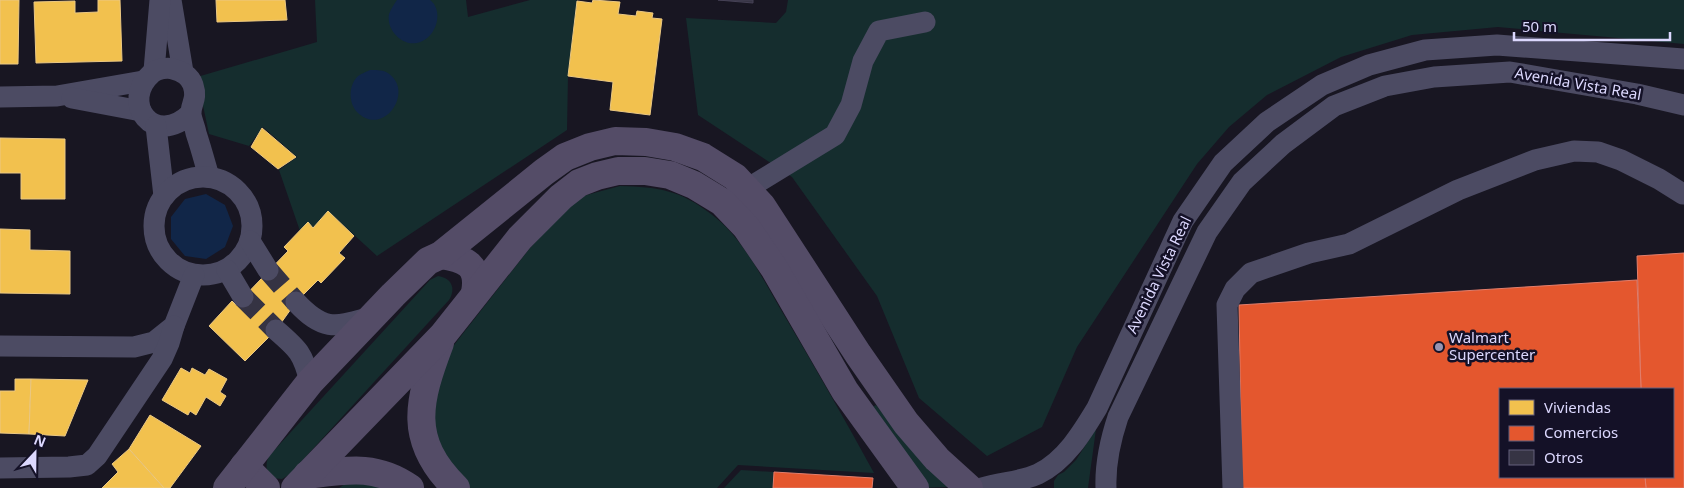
<svg xmlns="http://www.w3.org/2000/svg" width="1684" height="488" viewBox="0 0 1684 488" font-family="'Noto Sans',sans-serif">
<style>
.green{fill:#152d2e}
.water{fill:#112648}
.homes{fill:#f2c14e;stroke:#ebc883}
.shops{fill:#e4572e;stroke:#e27e6c}
.building{fill:#363444;stroke:#454155}
.lines{fill:none;stroke-linecap:round;stroke-linejoin:round}
.minor-tunnel{stroke:#353343;stroke-width:21;stroke-dasharray:21 11;stroke-linecap:butt}
.minor{stroke:#4c4b63;stroke-width:21}
.major{stroke:#544c67;stroke-width:28}
.poi-dot{fill:#9794b1;stroke:#141127;stroke-width:2}
.labels{text-anchor:middle;stroke-width:5;stroke-linejoin:round;paint-order:stroke}
.street-label{font-size:15px;fill:#dcd8fe;stroke:#141127}
.poi-label{font-size:15px;fill:#dcd8fe;stroke:#141127;text-anchor:start}
</style>
<rect width="100%" height="100%" fill="#181622"/>
<g class="green">
<path d="M315,0H466L468,17L530,0H577L568,76L567,130L377,256L328,211L313,228L308,223L300,231L279,170L297,157L263,127L249,146L209,134L197,77L317,42Z"/>
<path d="M788,0H1684V44L1498,27L1412,35L1341,57L1267,95L1229,127L1197,164L1077,347L1042,427L987,456L919,398L877,296L792,177L698,115L686,18L776,23L786,12Z"/>
<path d="M620,186C658,187 680,190 711,214C743,237 764,282 784,315C815,367 845,420 874,473L738,465L717,488H467L445,467L429,404L433,379L454,345L530,248L569,206L583,196Z"/>
<path d="M438,276C452,278 456,289 449,300L290,474L282,479C268,479 263,468 269,456L430,280Z"/>
<path d="M876,405L917,456L949,487L917,488L869,409Z"/>
<path d="M1096,429L1088,488H1054V481L1058,475L1064,472L1076,460Z"/>
<path d="M741,470L774,472L773,488H724Z"/>
<path d="M373,483L384,488H339L345,484Z"/>
</g>
<g class="water">
<path d="M397,0H430C432,2 434,3 435,6C442,19 433,40 417,43C401,46 386,29 389,14C391,9 394,4 397,0Z"/>
<path d="M370,70C375,70 382,70 386,72C417,89 384,139 357,112C349,103 348,87 357,77C360,74 366,72 370,70Z"/>
<path d="M206,194L225,205L233,226L225,247L206,259L185,256L171,239V217L185,199Z"/>
</g>
<g class="homes">
<path d="M0,0H19L18,64H0Z"/>
<path d="M98,0H120L122,61L36,63L34,2L75,1V13L98,12Z"/>
<path d="M216,0H285L287,20L217,22Z"/>
<path d="M593,0L620,2L618,14L636,16L637,11L653,13L652,18L662,19L650,115L610,110L613,82L568,76L577,1L592,3Z"/>
<path d="M262,128L296,157L278,169L251,147Z"/>
<path d="M0,138L65,139V199H21V173H0Z"/>
<path d="M328,211L354,236L339,253L345,258L321,283L318,280L296,302L276,330L266,334L269,337L245,361L209,326L232,301L236,305L288,251L284,247L308,222L313,228Z"/>
<path d="M0,229L30,230V250L70,251V294L0,293Z"/>
<path d="M181,368L190,373L192,368L205,375L209,369L227,379L220,392L226,396L220,406L206,397L196,415L190,411L188,415L162,400Z"/>
<path d="M15,379H31L29,434L0,433V391H15Z"/>
<path d="M31,379L88,380L65,436L29,434Z"/>
<path d="M150,415L201,446L170,488H164L129,449Z"/>
<path d="M129,449L164,488H102L118,472L112,464Z"/>
</g>
<g class="shops">
<path d="M1684,253V488H1646L1645,477H1673V389H1641L1637,256Z"/>
<path d="M1637,280L1641,389H1500V477H1645L1646,488H1242L1239,305Z"/>
<path d="M774,472L873,478L872,488H773Z"/>
</g>
<path class="building" d="M718,0H753V3Z"/>
<g class="lines">
<g class="minor-tunnel">
<path d="M268,270L296,302"/>
<path d="M243,297L276,330"/>
</g>
<g class="minor">
<path d="M171,0L183,72"/>
<path d="M154,71L160,0"/>
<path d="M0,97L57,96L143,81"/>
<path d="M72,98L141,111"/>
<path d="M191,113C154,149 119,102 152,73C157,69 167,67 173,69C181,71 190,76 193,85C198,100 190,104 191,115C192,121 195,127 196,133C201,148 205,163 209,177"/>
<path d="M156,126L164,196"/>
<circle cx="203" cy="226" r="49"/>
<path d="M747,189L835,135L851,105L863,61L879,31L925,22"/>
<path d="M250,241L268,270"/>
<path d="M227,270L243,297"/>
<path d="M296,302C324,332 335,327 372,317"/>
<path d="M276,330C298,349 303,353 310,382"/>
<path d="M0,346L134,347L154,342L174,326L194,275"/>
<path d="M0,468L69,467L87,465L97,456L162,359L169,343L174,326"/>
<path d="M982,488C1000,482 1021,482 1038,474C1065,461 1082,433 1097,408L1183,221L1223,163L1267,122L1322,85L1369,65L1425,50L1497,45L1684,59"/>
<path d="M1106,488C1105,463 1110,441 1118,417L1207,232L1242,182L1283,144L1334,106L1385,86L1434,77L1510,72L1637,94L1684,105"/>
<path d="M1233,488L1227,305L1235,289L1251,273L1309,253L1349,244L1458,190L1535,160L1574,151L1598,152L1621,160L1659,179L1683,194"/>
</g>
<g class="major">
<path d="M441,255C466,259 480,265 475,293"/>
<path d="M440,343C418,401 407,440 456,488"/>
<path d="M244,466L266,488"/>
<path d="M307,475C347,470 376,464 410,488"/>
<path d="M227,488L310,382L393,295L428,261L441,255L544,172L565,157L590,147L615,141L646,142L675,147L703,157L735,177L762,206L858,354L906,423L937,459L969,488"/>
<path d="M295,488L443,335L520,238L561,197L579,183L597,176L618,171H645L670,175L694,185L722,202L746,227L774,268L845,391L915,488"/>
</g>
</g>
<circle class="poi-dot" cx="1439" cy="347" r="5"/>
<g class="labels">
<g class="street-label">
<text transform="translate(1578 84) rotate(10)" y="5">Avenida Vista Real</text>
<text transform="translate(1159 275) rotate(-64)" y="5">Avenida Vista Real</text>
</g>
<g class="poi-label">
<text x="1449" y="343">Walmart<tspan x="1449" dy="17">Supercenter</tspan></text>
</g>
</g>
<rect x="1499" y="388" width="175" height="90" fill="#141127" stroke="#64617d"/>
<rect x="1509" y="400" width="25" height="15" fill="#f2c14e" stroke="#64617d"/>
<text x="1544" y="413" font-size="15" fill="#dcd8fe">Viviendas</text>
<rect x="1509" y="426" width="25" height="15" fill="#e4572e" stroke="#64617d"/>
<text x="1544" y="438" font-size="15" fill="#dcd8fe">Comercios</text>
<rect x="1509" y="450" width="25" height="15" fill="#363444" stroke="#64617d"/>
<text x="1544" y="463" font-size="15" fill="#dcd8fe">Otros</text>
<g transform="translate(35 453) rotate(22)" stroke="#141127" stroke-width="4" paint-order="stroke">
<path d="M0-4L9 19L0 12L-9 19Z" fill="#dcd8fe"/>
<text y="-8" font-size="14" font-weight="bold" text-anchor="middle" fill="#dcd8fe">N</text>
</g>
<path d="M1514 32v8h156v-8" fill="none" stroke="#dcd8fe" stroke-width="2.5"/>
<text x="1522" y="32" font-size="15" fill="#dcd8fe" stroke="#141127" stroke-width="4" paint-order="stroke">50 m</text>
</svg>
